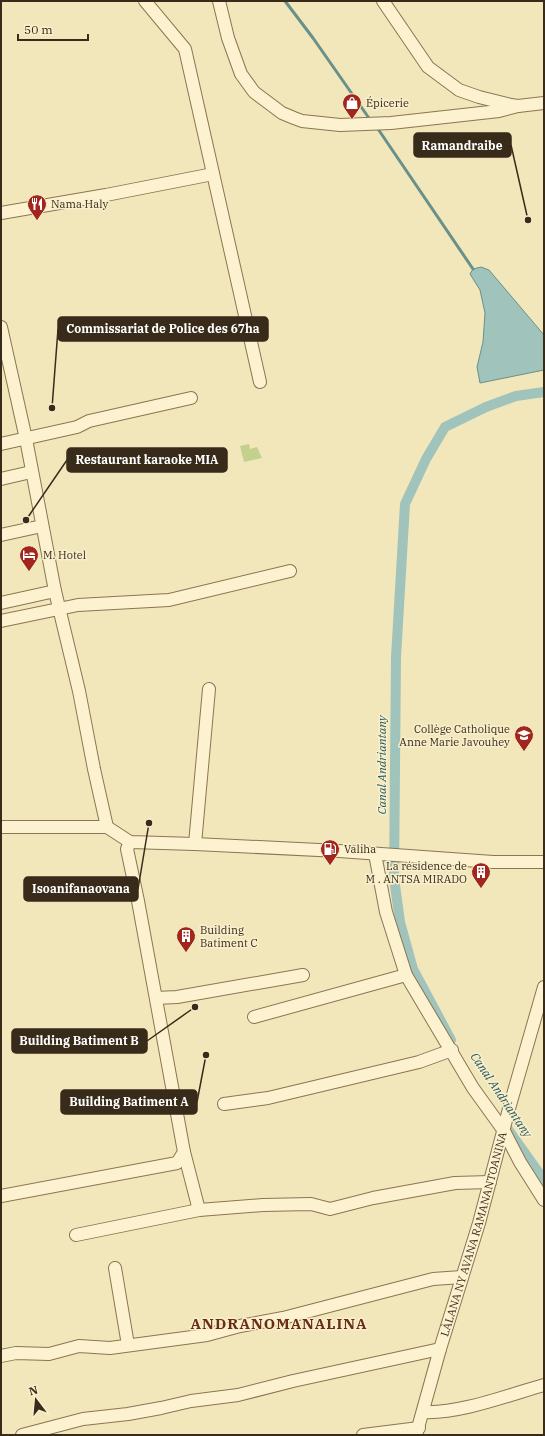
<svg xmlns="http://www.w3.org/2000/svg" width="545" height="1436" viewBox="0 0 545 1436" font-family="'IBM Plex Serif',serif">
<style>
.green{fill:#c4d18e}
.water{fill:#a0c3bb;stroke:#67918a}
.lines{fill:none;stroke-linecap:round;stroke-linejoin:round}
.stream{stroke:#67918a;stroke-width:3}
.canal{stroke:#a0c3bb;stroke-width:10}
.minor-casing{stroke:#8b7553;stroke-width:14}
.minor{stroke:#fcf2cf;stroke-width:12}
.labels{text-anchor:middle;stroke-width:3;stroke-linejoin:round;paint-order:stroke}
.poi-label{font-size:11px;fill:#392b1a;stroke:#f9efcc;text-anchor:start}
.street-label{font-size:11px;fill:#392b1a;stroke:#f9efcc}
.water-label{font-size:12px;font-style:italic;fill:#275a5a;stroke:#f9efcc}
.district-label{font-size:15px;font-weight:bold;letter-spacing:1px;fill:#6a2d15;stroke:#f9efcc}
.leader{fill:none;stroke:#392b1a;stroke-width:1.5}
.callout-dot{fill:#392b1a;stroke:#f9efcc;stroke-width:1.5}
.callout{fill:#392b1a;stroke:#392b1a;stroke-width:1.5}
.callout-label{font-size:12px;text-anchor:middle;font-weight:bold;fill:#fff}
</style>
<rect width="100%" height="100%" fill="#f2e6bb"/>
<path class="green" d="M249,444L250,449L257,447L262,458L244,462L240,446Z"/>
<path class="water" d="M481,267L489,270L544,335V370L480,383L477,367L483,342L485,313L480,290L470,274L473,269Z"/>
<g class="lines">
<g class="stream">
<path d="M285,1L313,38L371,121"/>
<path d="M376,126L473,269"/>
</g>
<g class="canal">
<path d="M451,1040L413,969L400,922L394,878L396,657L405,504L426,459L445,427L486,407L516,396L544,392"/>
<path d="M507,1128L544,1180"/>
</g>
<g class="minor-casing">
<g id="minor">
<path d="M145,1L185,49L260,382"/>
<path d="M219,1L228,38L241,74L254,92L282,113L294,118L302,121L340,125L391,123L499,111L518,106"/>
<path d="M383,1L428,67L459,90L479,97L511,105L518,106L544,103"/>
<path d="M1,213L106,195L213,174"/>
<path d="M1,327L26,439L55,591L79,691L94,769L107,827"/>
<path d="M1,444L77,427L89,421L191,398"/>
<path d="M1,479L31,472"/>
<path d="M1,535L42,526"/>
<path d="M1,603L55,591"/>
<path d="M1,621L78,605L169,600L290,571"/>
<path d="M1,827H107L130,842L195,844L339,851L493,862H544"/>
<path d="M195,844L209,689"/>
<path d="M375,854L386,912L406,975L473,1088L504,1131L520,1162L544,1200"/>
<path d="M156,998L177,997L303,975"/>
<path d="M254,1017L406,975"/>
<path d="M224,1104L268,1098L419,1062L452,1050"/>
<path d="M184,1152L199,1210"/>
<path d="M1,1196L177,1163L184,1152L138,901L127,849L130,842"/>
<path d="M76,1235L199,1210L263,1205L311,1204L330,1209L373,1198L455,1183L490,1182"/>
<path d="M115,1268L128,1345"/>
<path d="M1,1356L16,1353L49,1354L79,1346L110,1348L207,1335L240,1326L283,1318L433,1279L462,1277"/>
<path d="M423,1412C460,1414 508,1395 544,1385"/>
<path d="M22,1435L83,1419L128,1414L161,1408L191,1401L238,1395L293,1381L440,1349"/>
<path d="M363,1435L419,1428"/>
<path id="s1" d="M416,1435L440,1349L479,1223L510,1105L544,987"/>
</g>
</g>
<use href="#minor" class="minor"/>
</g>
<defs>
<g id="shop-pin" transform="scale(1)"><path d="M0 17L-7.5 6A9.5 9.5 0 1 1 7.5 6Z" fill="#a1261d" stroke="#f9efcc"/><path d="M-5-2.5h2.3a2.7 3.5 0 0 1 5.4 0H5L5.5 6h-11ZM-1.5-2.5h3a1.5 2.3 0 0 0-3 0Z" fill="#fff"/></g>
<g id="restaurant-pin" transform="scale(1)"><path d="M0 17L-7.5 6A9.5 9.5 0 1 1 7.5 6Z" fill="#a1261d" stroke="#f9efcc"/><path d="M-5-6h1v4h1v-4h1v4h1v-4h1v5L-1.5 .5V6h-2V.5L-5-1ZM5-6V6H3V1.5H1.5Q1.5-4 5-6Z" fill="#fff"/></g>
<g id="hotel-pin" transform="scale(1)"><path d="M0 17L-7.5 6A9.5 9.5 0 1 1 7.5 6Z" fill="#a1261d" stroke="#f9efcc"/><path d="M-6-4.5h1.5V1H6V5H4.5V3h-9V5H-6ZM-4 0a1.8 1.8 0 1 1 3.6 0ZM.5 0V-2.5h3Q6-2.5 6 0Z" fill="#fff"/></g>
<g id="school-pin" transform="scale(1)"><path d="M0 17L-7.5 6A9.5 9.5 0 1 1 7.5 6Z" fill="#a1261d" stroke="#f9efcc"/><path d="M0-5L7-2L0 1L-7-2ZM-4 1L0 2.5L4 1V4Q0 6-4 4Z" fill="#fff"/></g>
<g id="fuel-pin" transform="scale(1)"><path d="M0 17L-7.5 6A9.5 9.5 0 1 1 7.5 6Z" fill="#a1261d" stroke="#f9efcc"/><path d="M-5.5-6h7V0h2V4h1.3V-2.5L3-4.5l.8-.8L6-3V5H2.5V1h-1V6h-7ZM-4.2-4.7v3.2H.2V-4.7Z" fill="#fff"/></g>
<g id="building-pin" transform="scale(1)"><path d="M0 17L-7.5 6A9.5 9.5 0 1 1 7.5 6Z" fill="#a1261d" stroke="#f9efcc"/><path d="M-4-6H4V6H1V3H-1V6H-4ZM-2.5-4.3h1.7v1.8h-1.7ZM.8-4.3h1.7v1.8H.8ZM-2.5-1h1.7V.8h-1.7ZM.8-1h1.7V.8H.8Z" fill="#fff"/></g>
</defs>
<g fill-rule="evenodd">
<use href="#shop-pin" x="352" y="103"/>
<use href="#restaurant-pin" x="37" y="204"/>
<use href="#hotel-pin" x="29" y="555"/>
<use href="#school-pin" x="524" y="735"/>
<use href="#fuel-pin" x="330" y="849"/>
<use href="#building-pin" x="481" y="872"/>
<use href="#building-pin" x="186" y="936"/>
</g>
<g class="labels">
<g class="poi-label">
<text x="366" y="107">Épicerie</text>
<text x="51" y="208">Nama Haly</text>
<text x="43" y="559">M. Hotel</text>
<text x="510" y="733" text-anchor="end">Collège Catholique<tspan x="510" dy="13">Anne Marie Javouhey</tspan></text>
<text x="344" y="853">Valiha</text>
<text x="467" y="870" text-anchor="end">La résidence de<tspan x="467" dy="13">M . ANTSA MIRADO</tspan></text>
<text x="200" y="934">Building<tspan x="200" dy="13">Batiment C</tspan></text>
</g>
<g class="street-label">
<text dy="4" stroke="none"><textPath href="#s1" startOffset="209">LÀLANA NY AVANA RAMANANTOANINA</textPath></text>
</g>
<g class="water-label">
<text transform="translate(382 765) rotate(-90)" y="4">Canal Andriantany</text>
<text transform="translate(501 1095) rotate(56)" y="4">Canal Andriantany</text>
</g>
<g class="district-label">
<text x="279" y="1329">ANDRANOMANALINA</text>
</g>
</g>
<path class="leader" d="M528 220L511 145M52 408L58 329M26 520L67 460M149 823L138 889M195 1007L147 1041M206 1055L197 1102"/>
<g class="callout-dot">
<circle cx="528" cy="220" r="4"/>
<circle cx="52" cy="408" r="4"/>
<circle cx="26" cy="520" r="4"/>
<circle cx="149" cy="823" r="4"/>
<circle cx="195" cy="1007" r="4"/>
<circle cx="206" cy="1055" r="4"/>
</g>
<g class="callout">
<rect x="414" y="133" width="97" height="24" rx="4"/>
<rect x="58" y="317" width="210" height="24" rx="4"/>
<rect x="67" y="448" width="160" height="24" rx="4"/>
<rect x="24" y="877" width="114" height="24" rx="4"/>
<rect x="12" y="1029" width="135" height="24" rx="4"/>
<rect x="61" y="1090" width="136" height="24" rx="4"/>
</g>
<g class="callout-label">
<text x="462" y="150">Ramandraibe</text>
<text x="163" y="333">Commissariat de Police des 67ha</text>
<text x="147" y="464">Restaurant karaoke MIA</text>
<text x="81" y="893">Isoanifanaovana</text>
<text x="79" y="1045">Building Batiment B</text>
<text x="129" y="1106">Building Batiment A</text>
</g>
<rect width="545" height="1436" fill="none" stroke="#392b1a" stroke-width="4"/>
<g transform="translate(36 1400) rotate(344)" stroke="#f9efcc" stroke-width="3" paint-order="stroke">
<path d="M0-3L7 15L0 10L-7 15Z" fill="#392b1a"/>
<text y="-6" font-size="11" font-weight="bold" text-anchor="middle" fill="#392b1a">N</text>
</g>
<path d="M18 34v6h70v-6" fill="none" stroke="#392b1a" stroke-width="2"/>
<text x="24" y="34" font-size="12" fill="#392b1a" stroke="#f9efcc" stroke-width="3" paint-order="stroke">50 m</text>
</svg>
